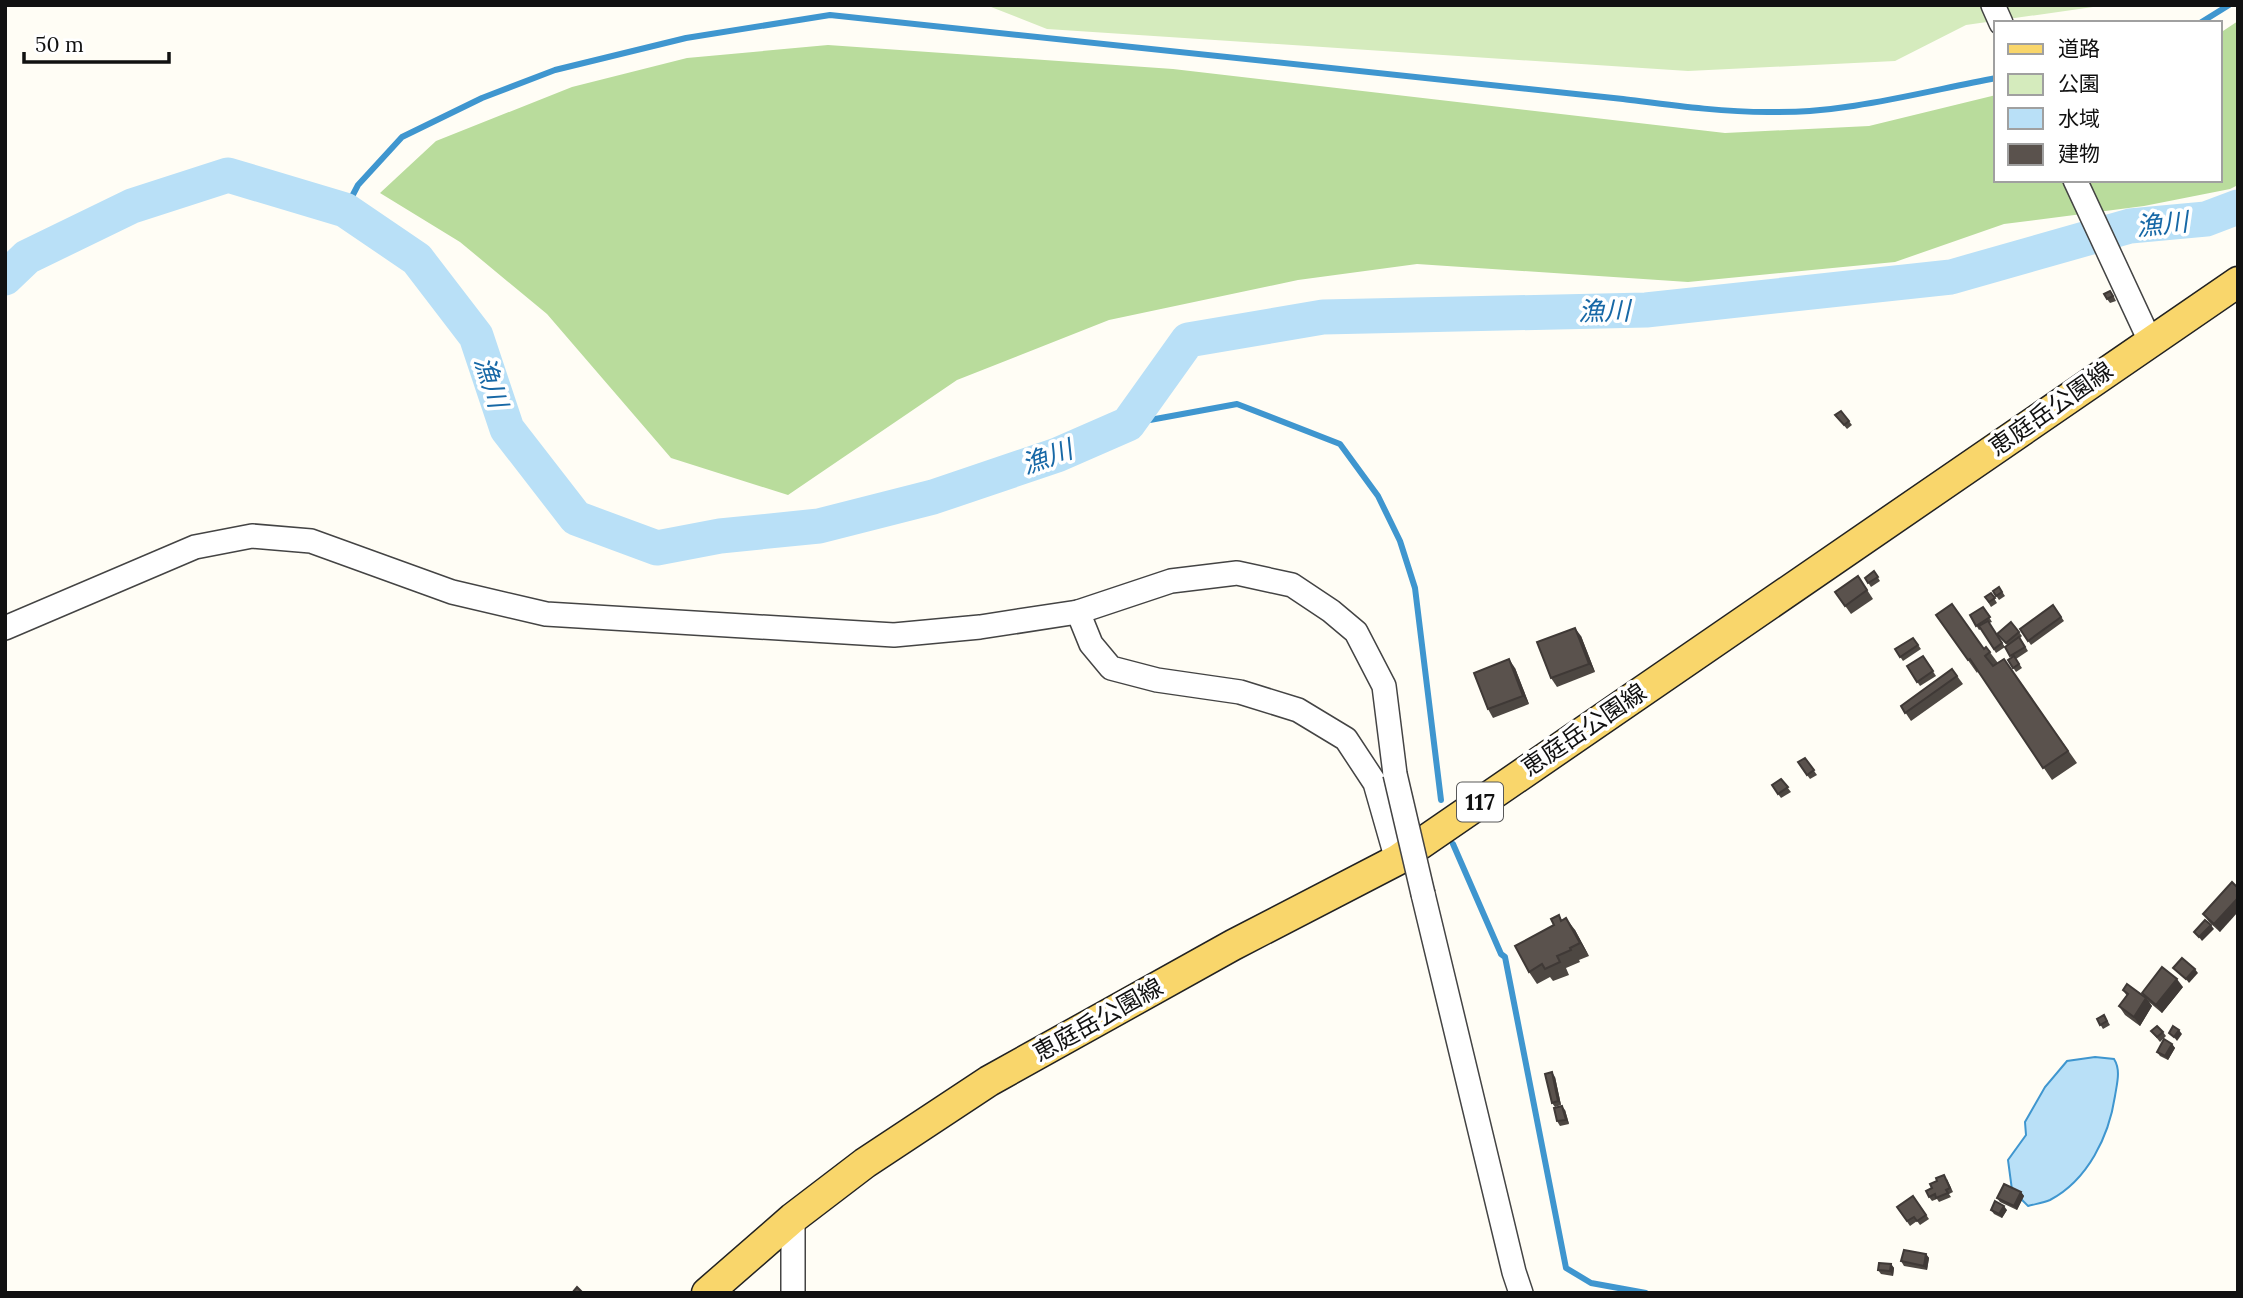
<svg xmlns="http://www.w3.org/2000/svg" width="2243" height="1298" viewBox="0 0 2243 1298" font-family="Lora,'Noto Sans JP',serif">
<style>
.green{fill:#d5ebbd}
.forest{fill:#b9dc9c}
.water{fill:#b9e0f7;stroke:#3f96cf;stroke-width:2}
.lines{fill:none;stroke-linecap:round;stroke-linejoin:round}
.stream{stroke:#3f96cf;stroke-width:6}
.river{stroke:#b9e0f7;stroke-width:35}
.minor-casing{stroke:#444;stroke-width:26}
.major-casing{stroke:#222;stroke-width:33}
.minor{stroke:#fff;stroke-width:23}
.major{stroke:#f9d66b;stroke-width:30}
.minor-bridge-casing{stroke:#444;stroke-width:26;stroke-linecap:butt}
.minor-bridge{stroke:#fff;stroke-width:23}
.wall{fill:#4d4742}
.shaded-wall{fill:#3f3936}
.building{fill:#5a524d;stroke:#3f3936;stroke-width:2}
.labels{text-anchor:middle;stroke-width:7;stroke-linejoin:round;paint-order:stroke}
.shield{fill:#fff;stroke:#585858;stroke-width:2}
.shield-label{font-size:23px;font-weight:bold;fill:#111}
.street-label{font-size:24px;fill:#111;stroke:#fff}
.water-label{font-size:26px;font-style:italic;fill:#1768a6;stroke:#fff}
</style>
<rect width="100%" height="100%" fill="#fffdf5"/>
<path class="green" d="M986,5H2107L1966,25L1895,61L1688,71L1047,29Z"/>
<path class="forest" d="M2238,21V185L2230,189L2144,206L2004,224L1895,262L1688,282L1417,264L1298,280L1109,320L957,380L788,495L671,458L547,314L460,242L380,193L436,141L572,87L687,58L828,45L1173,69L1725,133L1869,126L1996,95V180H2220V33Z"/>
<path class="water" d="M2095,1057L2114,1059C2121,1070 2117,1083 2115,1096C2109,1136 2088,1180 2050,1200C2043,1203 2035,1204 2028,1206L2012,1190L2008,1160L2026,1135L2025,1122L2045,1087L2067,1061Z"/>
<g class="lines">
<g class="stream">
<path d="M2200,23L2229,5"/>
<path d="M345,210L358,185L402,137L482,98L555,70L686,38L830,15L1623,99C1671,105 1719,112 1768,112C1844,114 1921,92 1996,78"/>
<path d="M1128,424L1237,404L1340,444L1378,496L1400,541L1415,588L1441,800"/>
<path d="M1453,844L1501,954L1505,957L1566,1268L1591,1283L1646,1293"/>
</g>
<path class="river" d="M5,278L27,257L132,206L228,175L345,210L417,259L476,336L507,429L576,518L657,548L720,536L819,526L933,497L1057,455L1128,424L1188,340L1323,317L1646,310L1951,277L2130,226L2206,219L2238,207"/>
<g class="minor-casing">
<g id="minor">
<path d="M1993,5L2001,23"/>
<path d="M2075,180L2150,341"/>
<path d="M1078,612L1091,644L1111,668L1157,680L1240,692L1298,710L1346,739L1375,783L1397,860"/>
<path d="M5,628L195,547L252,536L311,541L452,592L546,614L894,635L980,627L1078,612L1171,581L1237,573L1292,585L1331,611L1356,632L1384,686L1395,774"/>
<path d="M1423,894L1514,1272L1521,1293"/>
<path d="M793,1218V1293"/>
</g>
</g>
<g class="major-casing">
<path id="major" d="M707,1293L793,1218L865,1163L989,1081L1233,945L1397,860L2238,282"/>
</g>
<use href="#minor" class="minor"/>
<use href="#major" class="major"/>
<g class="minor-bridge-casing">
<path id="minor-bridge" d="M1395,774L1423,894"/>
</g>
<use href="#minor-bridge" class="minor-bridge"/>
</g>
<g class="wall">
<path d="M2113,295L2116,301L2110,303L2107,299Z"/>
<path d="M1841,411L1852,425L1847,429L1835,415Z"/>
<path d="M1874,571L1880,581L1871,587L1865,578Z"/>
<path d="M1858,576L1873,599L1851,614L1835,592Z"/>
<path d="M1999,587L2005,596L1999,600L1993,591Z"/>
<path d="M1991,593L1997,603L1991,607L1985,597Z"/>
<path d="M2053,605L2064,621L2031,645L2020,629Z"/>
<path d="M1983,607L1992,622L1989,623L2005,647L1996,653L1981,629L1979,630L1970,615Z"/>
<path d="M1936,615L1984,649L1986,647L1998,663L2004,659L2077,763L2052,780L1978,671L1977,673Z"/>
<path d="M2011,622L2022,636L2020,638L2028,651L2016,659L2022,668L2016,672L2008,660L2012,658L2005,647L2007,645L1997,634Z"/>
<path d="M1581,636L1595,672L1557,687L1551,678Z"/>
<path d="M1913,638L1921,649L1903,661L1895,649Z"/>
<path d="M1923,656L1936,676L1920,686L1907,666Z"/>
<path d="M1515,668L1529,704L1493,718L1488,709Z"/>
<path d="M1952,669L1963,684L1911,721L1901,706Z"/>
<path d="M1805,758L1817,775L1810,779L1798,762Z"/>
<path d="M1781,779L1791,792L1781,798L1772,785Z"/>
<path d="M2238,888L2220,932L2209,922L2203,914Z"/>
<path d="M1559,915L1562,920L1575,930L1589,956L1579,960L1580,962L1566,968L1569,975L1553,981L1550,977L1537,984L1529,972Z"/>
<path d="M2183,987L2162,1013L2149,1002L2152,1006L2140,1026L2125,1015L2119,1006L2127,996L2123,990L2145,997L2142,993Z"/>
<path d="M2104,1015L2110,1025L2103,1029L2097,1019Z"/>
<path d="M2151,1031L2163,1032L2166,1036L2160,1042Z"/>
<path d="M2172,1044L2175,1048L2168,1060L2160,1056L2157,1052Z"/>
<path d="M1555,1077L1561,1105L1555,1107L1552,1103Z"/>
<path d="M1565,1110L1569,1124L1560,1126L1557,1121Z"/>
<path d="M1947,1179L1953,1192L1949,1194L1951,1197L1939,1202L1937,1199L1932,1201L1929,1197Z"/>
<path d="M2021,1192L2024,1196L2017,1210L2000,1202L1997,1198Z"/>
<path d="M1913,1196L1929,1219L1920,1225L1917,1221L1910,1226L1897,1207Z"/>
<path d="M1991,1210H2007L2002,1218L1994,1214Z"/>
<path d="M1926,1254L1929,1258L1927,1270L1904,1266L1901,1261Z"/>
<path d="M1891,1264L1894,1268L1893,1276L1881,1274L1878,1270Z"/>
</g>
<g class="shaded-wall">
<path d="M1575,628L1581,636L1595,672L1589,664Z"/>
<path d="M1509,659L1515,668L1529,704L1523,696Z"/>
<path d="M2238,898V912L2220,932L2214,924Z"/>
<path d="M1566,918L1575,930L1589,956L1580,943Z"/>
<path d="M2211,925L2214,929L2202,941L2199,937Z"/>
<path d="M2195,969L2198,973L2189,983L2186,979Z"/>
<path d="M2177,979L2183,987L2162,1013L2156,1005Z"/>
<path d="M2146,998L2152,1006L2140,1026L2134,1017Z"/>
<path d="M2179,1030L2182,1034L2177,1041L2174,1037Z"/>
<path d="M2172,1044L2175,1048L2168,1060L2165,1056Z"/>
<path d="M1552,1072L1555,1077L1561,1105L1558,1101Z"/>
<path d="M1562,1106L1565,1110L1569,1124L1566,1120Z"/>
<path d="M2021,1192L2024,1196L2017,1210L2014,1206Z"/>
<path d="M2004,1206L2007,1210L2002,1218L1999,1214Z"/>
<path d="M1926,1254L1929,1258L1927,1270L1924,1266Z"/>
<path d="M1891,1264L1894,1268L1893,1276L1890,1271Z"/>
</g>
<g class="building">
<path d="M2110,291L2113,296L2107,299L2104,294Z"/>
<path d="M1841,411L1849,421L1844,425L1835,415Z"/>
<path d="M1874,571L1878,577L1868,583L1865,578Z"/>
<path d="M1858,576L1867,590L1845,606L1835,592Z"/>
<path d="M1999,587L2002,592L1996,596L1993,591Z"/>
<path d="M1991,593L1995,598L1989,602L1985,597Z"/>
<path d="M1952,604L1984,649L1986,647L1990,652L1985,656L1993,666L2004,659L2068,751L2043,768L1970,659L1968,660L1936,615Z"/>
<path d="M2053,605L2061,617L2028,641L2020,629Z"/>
<path d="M1983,607L1990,617L1976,626L1970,615Z"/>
<path d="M1988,621L2002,643L1994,649L1979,626Z"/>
<path d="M2011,622L2019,632L2006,643L1997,634Z"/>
<path d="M1575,628L1589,664L1551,678L1537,642Z"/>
<path d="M2019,637L2025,647L2010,656L2005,647Z"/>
<path d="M1913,638L1918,645L1900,657L1895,649Z"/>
<path d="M1923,656L1933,671L1917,682L1907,666Z"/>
<path d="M2014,656L2019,664L2013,668L2008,660Z"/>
<path d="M1509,659L1523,696L1488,709L1474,673Z"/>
<path d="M1952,669L1957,676L1905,713L1901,706Z"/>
<path d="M1805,758L1814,770L1807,775L1798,762Z"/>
<path d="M1781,779L1788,787L1778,794L1772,785Z"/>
<path d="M2232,882L2238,888V898L2214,924L2203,914Z"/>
<path d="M1559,915L1561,921L1566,918L1580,943L1570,948L1571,950L1557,956L1560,962L1545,969L1542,964L1529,972L1515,946L1554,925L1551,919Z"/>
<path d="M2205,920L2211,925L2199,937L2194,932Z"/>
<path d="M2182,958L2195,969L2186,979L2173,968Z"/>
<path d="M2162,967L2177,979L2156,1005L2142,993Z"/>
<path d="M2127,984L2146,998L2134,1017L2119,1006L2128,994L2123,990Z"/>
<path d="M2104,1015L2107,1021L2100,1025L2097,1019Z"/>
<path d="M2157,1026L2163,1032L2157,1037L2151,1031Z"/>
<path d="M2173,1026L2179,1030L2174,1037L2169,1033Z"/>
<path d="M2164,1039L2172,1044L2165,1056L2157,1052Z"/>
<path d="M1552,1072L1558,1101L1552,1103L1545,1074Z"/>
<path d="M1562,1106L1566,1120L1557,1121L1554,1108Z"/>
<path d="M1944,1175L1950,1188L1946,1190L1948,1193L1936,1198L1935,1194L1929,1197L1926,1191L1932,1188L1930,1184L1937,1181L1936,1178Z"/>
<path d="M2004,1184L2021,1192L2014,1206L1997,1198Z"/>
<path d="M1913,1196L1926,1215L1917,1221L1914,1217L1907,1221L1897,1207Z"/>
<path d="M1995,1201L2004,1206L1999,1214L1991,1210Z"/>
<path d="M1904,1250L1926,1254L1924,1266L1901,1261Z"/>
<path d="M1879,1263L1891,1264L1890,1271L1878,1270Z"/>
<path d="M577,1287L583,1293H572Z"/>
</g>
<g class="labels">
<rect class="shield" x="1457" y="782.5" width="46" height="39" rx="5"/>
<g class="shield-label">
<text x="1480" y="810">117</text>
</g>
<g class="street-label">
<text transform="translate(2051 409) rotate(-35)" y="8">恵庭岳公園線</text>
<text transform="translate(1584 730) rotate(-34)" y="8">恵庭岳公園線</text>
<text transform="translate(1098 1020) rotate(-29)" y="8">恵庭岳公園線</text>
</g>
<g class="water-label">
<text transform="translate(2162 224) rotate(-6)" y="9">漁川</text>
<text transform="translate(1604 311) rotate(-1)" y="9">漁川</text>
<text transform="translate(491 382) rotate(72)" y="9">漁川</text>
<text transform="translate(1047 457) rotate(-20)" y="9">漁川</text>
</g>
</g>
<rect width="2243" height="1298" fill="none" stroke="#111111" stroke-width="14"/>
<rect x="1994" y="21" width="228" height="161" fill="#ffffff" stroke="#a0a0a0" stroke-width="2"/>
<rect x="2008" y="44" width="35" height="10" fill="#f9d66b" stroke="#a0a0a0" stroke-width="2"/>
<text x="2058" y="56" font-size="21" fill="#111111">道路</text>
<rect x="2008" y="74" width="35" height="21" fill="#d5ebbd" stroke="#a0a0a0" stroke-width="2"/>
<text x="2058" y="91" font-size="21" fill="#111111">公園</text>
<rect x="2008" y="108" width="35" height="21" fill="#b9e0f7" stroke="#a0a0a0" stroke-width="2"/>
<text x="2058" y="126" font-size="21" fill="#111111">水域</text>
<rect x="2008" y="144" width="35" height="21" fill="#5a524d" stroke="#a0a0a0" stroke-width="2"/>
<text x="2058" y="161" font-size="21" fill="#111111">建物</text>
<path d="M24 52v10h145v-10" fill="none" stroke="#111111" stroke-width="3.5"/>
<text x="35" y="52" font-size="21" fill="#111111" stroke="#ffffff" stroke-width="5" paint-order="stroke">50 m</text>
</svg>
